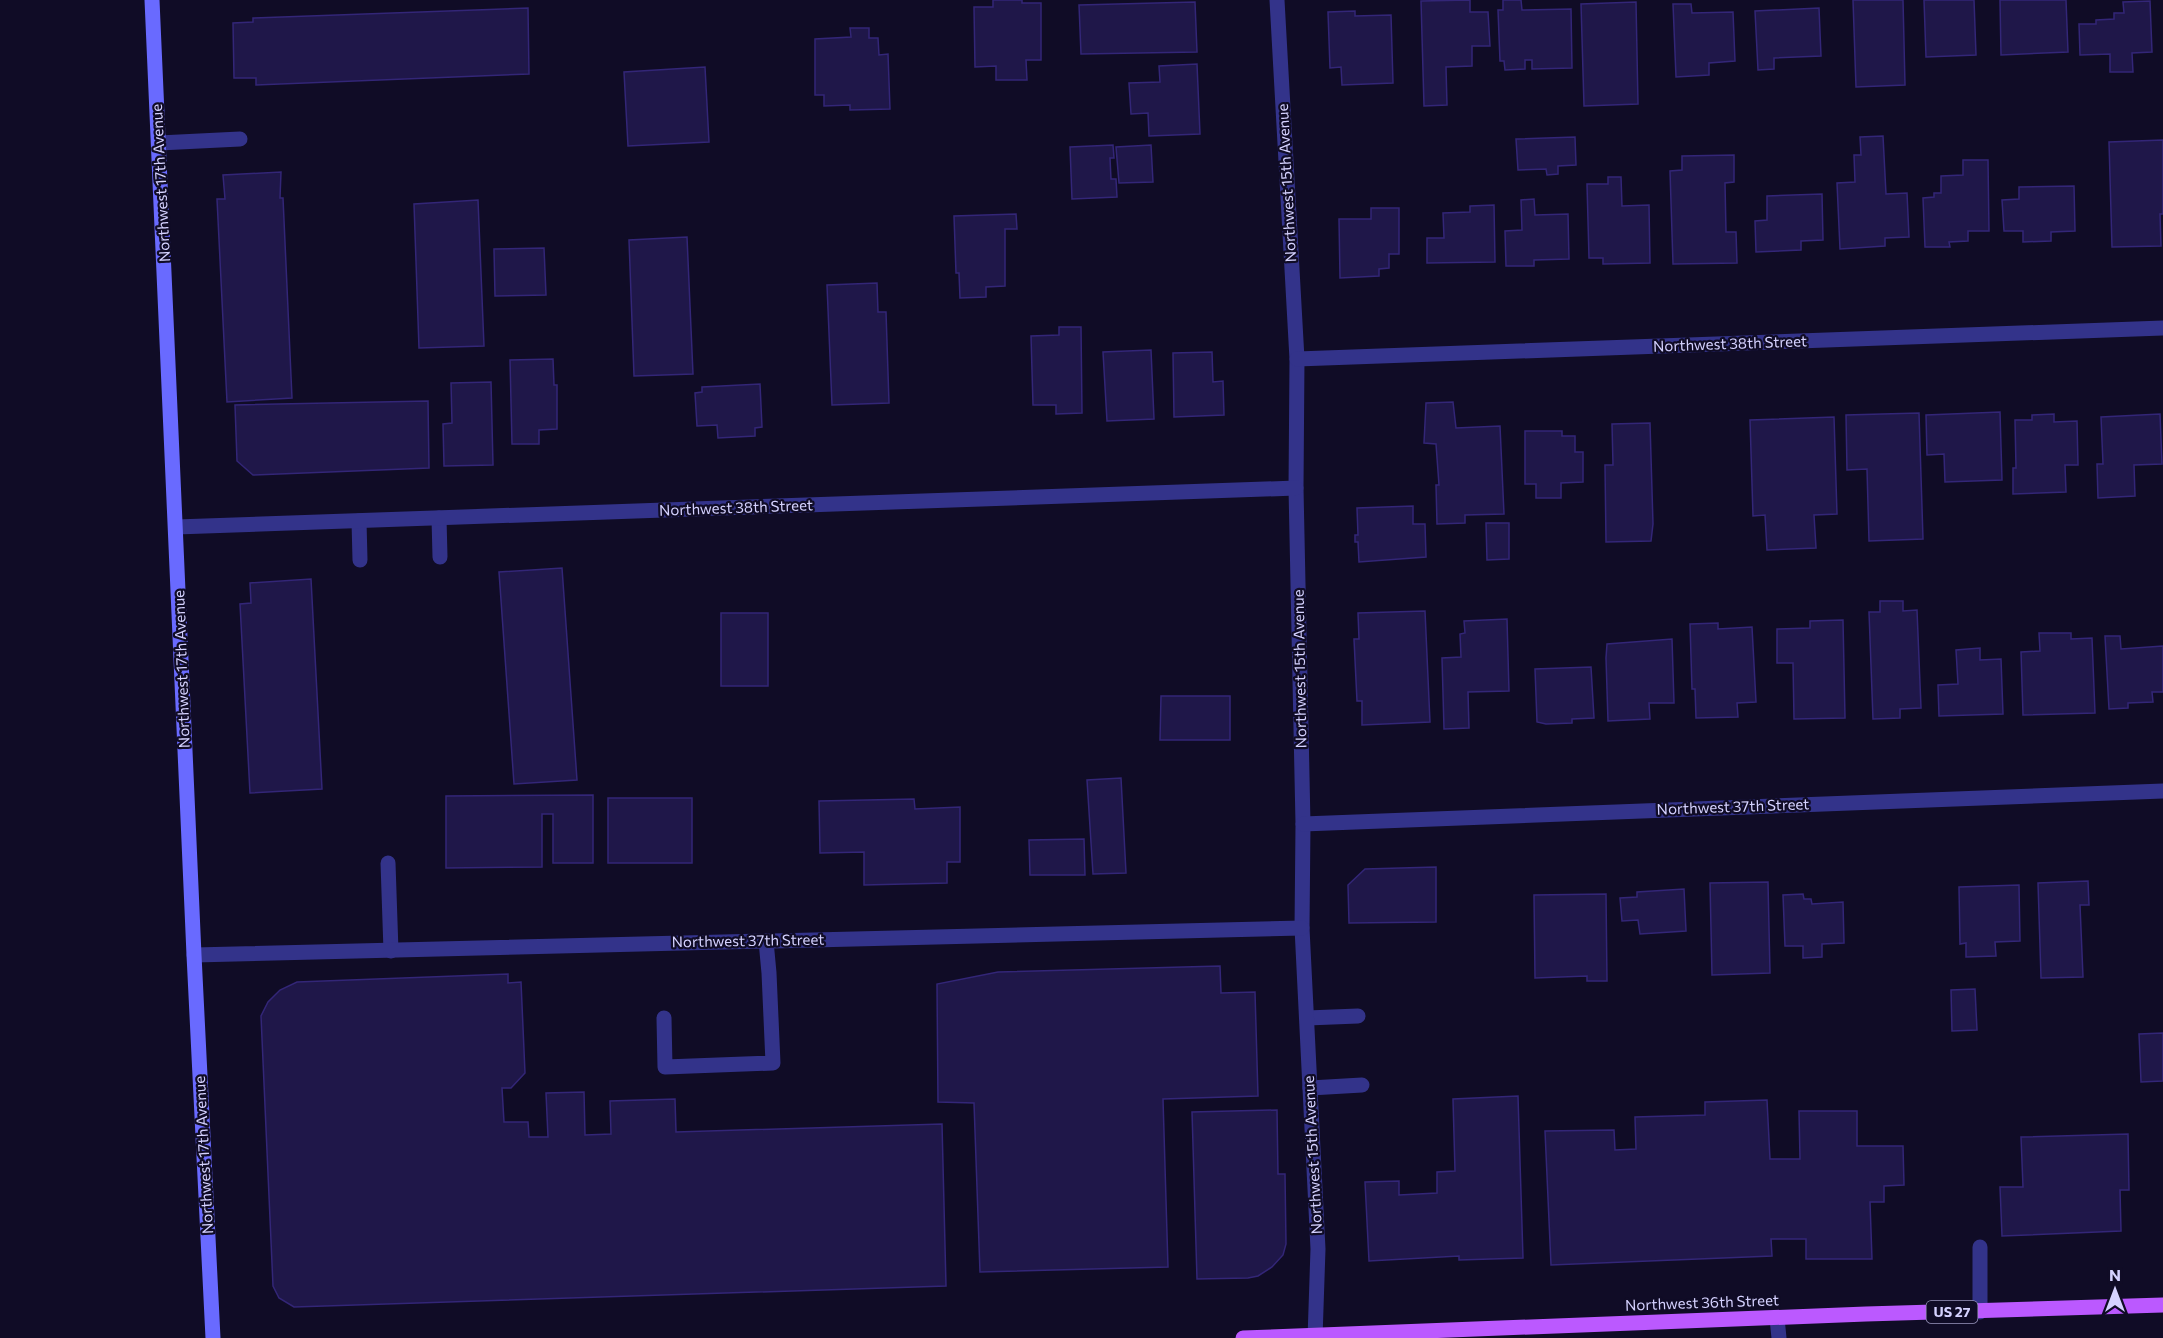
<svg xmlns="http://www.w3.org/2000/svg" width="2163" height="1338" viewBox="0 0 2163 1338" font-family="Commissioner,sans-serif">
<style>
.building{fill:#1f1749;stroke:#332677;stroke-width:1.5}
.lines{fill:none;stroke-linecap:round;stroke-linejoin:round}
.service{stroke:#33338a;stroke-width:15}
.minor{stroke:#33338a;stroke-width:15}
.secondary{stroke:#696aff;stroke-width:15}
.primary{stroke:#bb59ff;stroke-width:15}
.labels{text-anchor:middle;stroke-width:4.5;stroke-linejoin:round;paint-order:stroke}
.shield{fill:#100c26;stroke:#9a97be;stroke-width:1.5}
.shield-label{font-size:14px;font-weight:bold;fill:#d5d2ff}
.street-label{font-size:15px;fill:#d5d2ff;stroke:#100c26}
</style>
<rect width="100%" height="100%" fill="#100c26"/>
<g class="building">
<path d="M993,0H1022V3H1041V60H1026L1027,80H996V66L975,67L974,7H993Z"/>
<path d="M1470,0V12H1488L1490,46H1472V66L1446,67L1447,105L1424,106L1421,1Z"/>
<path d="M1503,0H1521L1522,10L1571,9L1572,68L1532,69V60H1525V69L1505,70L1504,61H1500L1498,10H1503Z"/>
<path d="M1853,0H1903L1905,85L1856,87Z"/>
<path d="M1924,0H1974L1976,55L1926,57Z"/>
<path d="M2000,0H2066L2068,52L2001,55Z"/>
<path d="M2150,1L2152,52L2132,53L2133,72H2110V54L2080,55L2079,24H2096V20L2114,19V13H2124L2123,2Z"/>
<path d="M1195,2L1197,52L1081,54L1079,5Z"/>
<path d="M1636,2L1638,104L1584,106L1581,4Z"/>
<path d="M1673,4H1691L1692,13L1733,12L1735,61L1709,63V75L1676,77Z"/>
<path d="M528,8L529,74L256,85V78H234L233,23L253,22V18Z"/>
<path d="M1819,8L1821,56L1774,58V69L1758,70L1755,11Z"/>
<path d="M1355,11V16L1391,15L1393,83L1342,85L1341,67L1330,68L1328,12Z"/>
<path d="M850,28H869V38H878L879,55L888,54L890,109L850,110V105L824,106V95H815V39L851,37Z"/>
<path d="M1197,64L1200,134L1149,136L1148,113L1131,114L1129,83L1160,82L1159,66Z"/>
<path d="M705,67L709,142L628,146L624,72Z"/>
<path d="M1883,136L1886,194L1907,193L1909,237L1885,238V246L1840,249L1837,183L1855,182L1854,155H1861L1860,137Z"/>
<path d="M1575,137L1576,165L1558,166V174L1547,175L1546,169L1518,170L1516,139Z"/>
<path d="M2163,140V214H2160L2161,246L2112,247L2109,142Z"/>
<path d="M1113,145L1114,158H1110L1111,179H1116L1117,197L1072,199L1070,147Z"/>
<path d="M1151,145L1153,182L1119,183L1116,147Z"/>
<path d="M1734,155V182L1725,183L1726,232H1736L1737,263L1673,264L1670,171L1682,170V156Z"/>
<path d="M1963,160H1988L1989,231H1968V241L1949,242L1950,247H1925L1923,198L1934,197V193H1941V176L1963,175Z"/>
<path d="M281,172L280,198H283L292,398L227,402L217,199H225L223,175Z"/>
<path d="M1608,177H1621L1622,206L1649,205L1650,263L1603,264V258H1589L1587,184H1608Z"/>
<path d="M2074,186L2075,231L2051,232V241L2023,242V231H2004L2002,200L2019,199V187Z"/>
<path d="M1822,194L1823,240L1801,241V250L1756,252L1755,221L1767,220V196Z"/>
<path d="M1534,199L1535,215L1568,214L1569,259L1534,260V266H1506L1505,231L1522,230L1521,200Z"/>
<path d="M478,200L484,346L419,348L414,204Z"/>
<path d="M1494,205L1495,262L1427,263V238H1444L1443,213L1470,212V206Z"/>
<path d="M1371,208H1399V254H1389V268L1379,269V276L1340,278L1339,219H1371Z"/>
<path d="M1016,214L1017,229H1005V286L986,287V297L960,298L959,273H956L954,216Z"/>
<path d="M687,237L693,374L634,376L629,240Z"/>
<path d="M544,248L546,295L495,296L494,249Z"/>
<path d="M877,283L878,312H886L889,403L832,405L827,285Z"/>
<path d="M1059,327H1081L1082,413L1056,414V405H1033L1031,336L1059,335Z"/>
<path d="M1151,350L1154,419L1107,421L1103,352Z"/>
<path d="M1212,352L1213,382L1223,381L1224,415L1174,417L1173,353Z"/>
<path d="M553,359L554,385H557V429L539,430V444H512L510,360Z"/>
<path d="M491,382L493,465L444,466L443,424L452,423L451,383Z"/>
<path d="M760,384L762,427L755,428V436L718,438L717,425L697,426L695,393L702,392V387Z"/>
<path d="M428,401L429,468L253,475L237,461L235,405Z"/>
<path d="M1453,402L1456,428L1500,426L1504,514L1465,515V523L1437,524L1436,485H1439L1436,444L1424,443L1426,403Z"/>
<path d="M2000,412L2002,480L1945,482L1944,454L1927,455L1926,415Z"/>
<path d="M1919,413L1923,539L1869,541L1867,469L1847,470L1846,415Z"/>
<path d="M2054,414V422L2077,421L2078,465H2065L2066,492L2013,494V468H2016L2015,420H2032V415Z"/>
<path d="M2160,414L2162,464L2134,465L2135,496L2098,498L2097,464H2103L2101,417Z"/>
<path d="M1834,417L1837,514L1814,515L1816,548L1767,550L1765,515L1753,516L1750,420Z"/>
<path d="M1650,423L1653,524L1651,541L1606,542L1605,465H1613L1612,424Z"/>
<path d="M1525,431H1562V436H1575V452H1583V482L1561,483V498H1536V484H1525Z"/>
<path d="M1413,506V524H1425L1426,557L1359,562L1358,542H1355V535H1358L1357,508Z"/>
<path d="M1486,523H1509V559L1487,560Z"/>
<path d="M562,568L577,780L514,784L499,572Z"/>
<path d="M311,579L322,789L250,793L240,604L251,603L250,583Z"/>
<path d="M1880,601H1903V611L1917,610L1921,708L1900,709V718L1873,719L1869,612H1880Z"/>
<path d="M1425,611L1430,722L1362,725V701H1357L1354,639H1359L1358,613Z"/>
<rect x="721" y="613" width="47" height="73"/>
<path d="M1507,619L1509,691L1468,692L1469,728L1444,729L1442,658L1461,657L1460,634L1465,633L1464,621Z"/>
<path d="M1843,620L1845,718L1794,719L1793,663H1777V629L1810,628V621Z"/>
<path d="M1718,623V629L1752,627L1756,702L1737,703L1738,717L1696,718L1695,689H1692L1690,624Z"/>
<path d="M2039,633H2071V639L2092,638L2095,713L2023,715L2021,652L2040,651Z"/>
<path d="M2105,636H2120L2121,649L2163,646V692H2152L2153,702L2128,703V708L2109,709Z"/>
<path d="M1672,639L1674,703H1649L1650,719L1608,721L1606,658L1607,644Z"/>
<path d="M1980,648V660L2001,659L2003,714L1939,716L1938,685L1958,684L1956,650Z"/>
<path d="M1591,667L1594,718L1572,719V723L1546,724L1537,722L1535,669Z"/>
<path d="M1161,696H1230V740H1160Z"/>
<path d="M1121,778L1126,873L1093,874L1087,780Z"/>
<path d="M593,795V863H553V814H542V867L446,868V796Z"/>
<rect x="608" y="798" width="84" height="65"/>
<path d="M914,799L915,809L960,807V862H947V883L864,885V852L820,853L819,801Z"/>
<path d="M1084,839L1085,875H1030L1029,840Z"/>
<path d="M1436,867V922L1349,923L1348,885L1365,869Z"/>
<path d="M2088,881L2089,905H2080L2083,977L2041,978L2038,883Z"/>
<path d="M1768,882L1770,973L1712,975L1710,883Z"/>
<path d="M2019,885L2020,941L1995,942L1996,956L1966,957V943L1960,944L1959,887Z"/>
<path d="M1684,889L1686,931L1640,934L1638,920L1622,921L1620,898L1637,897V892Z"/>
<path d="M1606,894L1607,981H1587V976L1535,978L1534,895Z"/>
<path d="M1803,894L1804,899H1811L1812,904L1843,902L1844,943L1822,944V957L1803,958V946H1785L1783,895Z"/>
<path d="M1220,966L1221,993L1255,992L1258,1096L1163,1099L1168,1267L980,1272L974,1103L938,1102L937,984L998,972Z"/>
<path d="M508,974V983L521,982L525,1073L511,1088H502L504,1122H528L529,1137H548L546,1093L584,1092L585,1135L611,1134L610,1101L675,1099L676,1132L942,1124L946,1286L294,1307L279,1298L273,1286L261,1016L268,1002L280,990L297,982Z"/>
<path d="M1975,989L1977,1030L1952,1031L1951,990Z"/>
<path d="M2163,1033V1081L2141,1082L2139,1034Z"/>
<path d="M1518,1096L1523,1258L1459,1260V1256L1369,1261L1365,1182L1399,1181V1195L1437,1193V1172L1455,1171L1453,1099Z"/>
<path d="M1767,1100L1770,1159H1800L1799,1111H1857V1146H1903L1904,1185L1884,1186V1202H1870L1872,1259H1806V1239H1771L1772,1256L1551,1265L1545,1131L1614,1130L1615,1150L1636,1149L1635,1117L1705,1115V1102Z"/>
<path d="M1277,1110L1278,1174H1285L1286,1244L1283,1255L1272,1267L1258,1276L1248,1278L1197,1279L1192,1112Z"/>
<path d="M2128,1134L2129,1190H2120L2121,1231L2002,1236L2000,1187H2023L2021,1137Z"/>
</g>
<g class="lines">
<g class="service">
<path d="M159,143L240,139"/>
<path d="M439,518L440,557"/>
<path d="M359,521L360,560"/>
<path d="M388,863L391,951"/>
<path d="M664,1018L665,1067L773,1063L769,973L766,941"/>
<path d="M1307,1018L1358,1016"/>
<path d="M1310,1088L1362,1085"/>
<path d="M1980,1247V1312"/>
<path d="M1777,1318L1779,1338"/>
</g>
<g class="minor">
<path d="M1277,0L1297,359L1296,488L1303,824L1302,928L1318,1249L1315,1338"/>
<path d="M1297,359L2163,328"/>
<path d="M176,527L1296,488"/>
<path d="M1303,824L2163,791"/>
<path d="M194,955L1302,928"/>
</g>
<path class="secondary" d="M152,0L194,955L213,1338"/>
<path class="primary" d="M1243,1338L1866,1314L2163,1305"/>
</g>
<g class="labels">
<rect class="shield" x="1926.5" y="1301" width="51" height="22" rx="4.5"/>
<g class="shield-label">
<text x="1952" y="1317">US 27</text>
</g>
<g class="street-label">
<text transform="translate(161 183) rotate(-93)" y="5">Northwest 17th Avenue</text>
<text transform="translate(1287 183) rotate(-93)" y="5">Northwest 15th Avenue</text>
<text transform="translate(1730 344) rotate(-2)" y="5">Northwest 38th Street</text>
<text transform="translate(736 508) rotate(-2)" y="5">Northwest 38th Street</text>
<text transform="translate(182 669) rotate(-92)" y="5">Northwest 17th Avenue</text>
<text transform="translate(1300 669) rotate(-91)" y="5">Northwest 15th Avenue</text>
<text transform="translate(1733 807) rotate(-2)" y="5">Northwest 37th Street</text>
<text transform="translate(748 941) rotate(-1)" y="5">Northwest 37th Street</text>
<text transform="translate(204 1155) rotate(-93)" y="5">Northwest 17th Avenue</text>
<text transform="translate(1313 1155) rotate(-93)" y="5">Northwest 15th Avenue</text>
<text transform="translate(1702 1303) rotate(-2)" y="5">Northwest 36th Street</text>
</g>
</g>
<g transform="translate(2115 1290)" stroke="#100c26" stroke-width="4.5" paint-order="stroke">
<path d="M0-4.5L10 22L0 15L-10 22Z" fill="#d5d2ff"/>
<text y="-9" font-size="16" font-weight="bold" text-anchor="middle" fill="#d5d2ff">N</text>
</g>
</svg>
